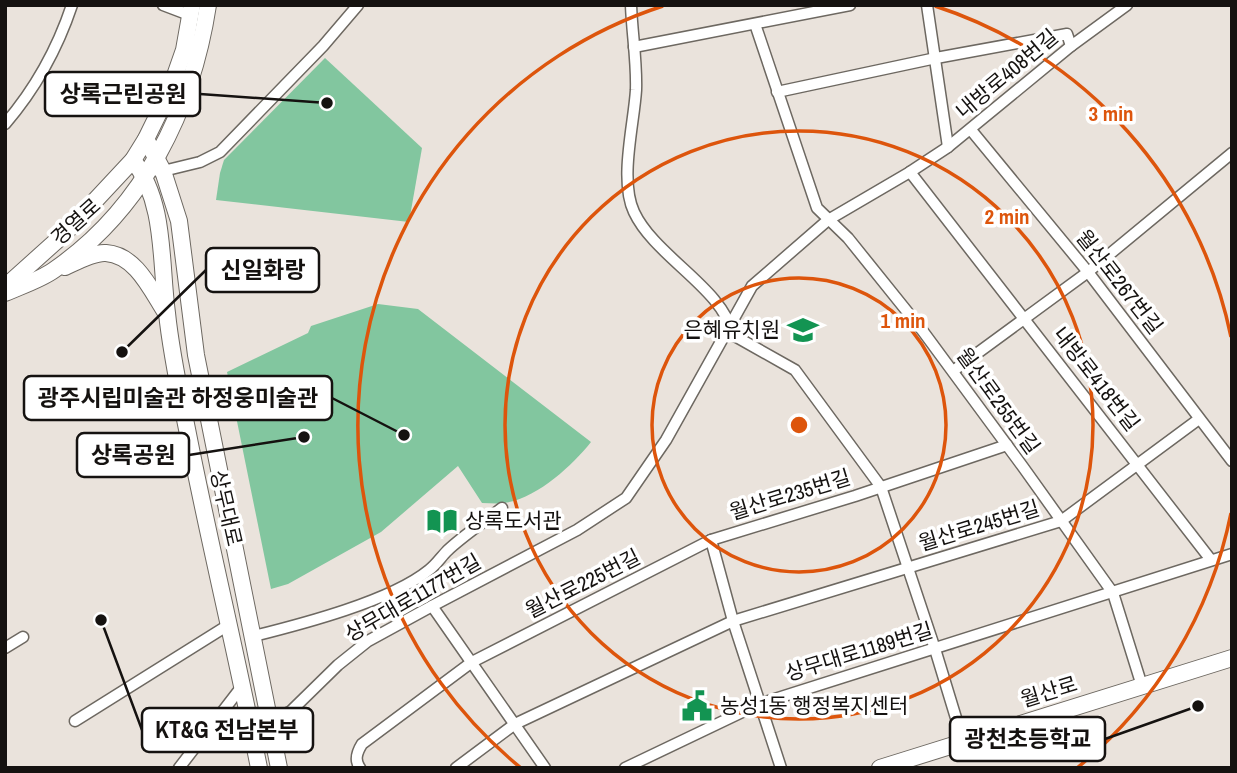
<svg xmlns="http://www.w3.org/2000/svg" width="1237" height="773" viewBox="0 0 1237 773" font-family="'Archivo Narrow','Noto Sans KR',sans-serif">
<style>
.green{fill:#82c69f}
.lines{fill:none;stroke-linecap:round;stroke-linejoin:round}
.street-casing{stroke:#6d6861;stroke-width:13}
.secondary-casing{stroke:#6d6861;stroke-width:18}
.street{stroke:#fff;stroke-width:10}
.secondary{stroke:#fff;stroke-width:16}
.ring{fill:none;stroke:#dd550c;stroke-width:3.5}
.labels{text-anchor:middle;stroke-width:7;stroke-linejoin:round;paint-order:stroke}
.street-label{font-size:21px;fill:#151210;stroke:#fff}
.poi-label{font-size:21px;fill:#151210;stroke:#fff;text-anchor:start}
.centre{fill:#dd550c;stroke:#fff;stroke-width:3.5}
.ring-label{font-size:21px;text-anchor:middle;font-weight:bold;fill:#dd550c;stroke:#fff;stroke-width:7;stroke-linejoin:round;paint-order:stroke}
.leader{fill:none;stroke:#151210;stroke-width:2.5}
.callout-dot{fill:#151210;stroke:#fff;stroke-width:2.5}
.callout{fill:#fff;stroke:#151210;stroke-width:2.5}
.callout-label{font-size:23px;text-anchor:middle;font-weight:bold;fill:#151210}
</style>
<rect width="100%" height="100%" fill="#eae3dc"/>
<g class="green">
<path d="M325,58L422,148L409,222L216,200L220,173L224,160Z"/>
<path d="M378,304L418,309L591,442C572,466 536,499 504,503C497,504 489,503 482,503L458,466L381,532L288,584L271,589L227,372L308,333L311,326Z"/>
</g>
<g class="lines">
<g class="street-casing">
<g id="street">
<path d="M163,5L192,16"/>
<path d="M631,5C632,33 637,62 636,90C634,124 619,180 634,212C655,257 723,288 733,335L795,370L881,487L935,649L963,741"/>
<path d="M927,5L948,147"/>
<path d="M755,24L817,208L848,238L922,330L1023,467L1113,593L1142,686"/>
<path d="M634,47L850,5"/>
<path d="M777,92L936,58L1067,34L1071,46"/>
<path d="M5,124C36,88 57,50 72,5"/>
<path d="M971,130L1088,272L1232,461"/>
<path d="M159,172L200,162L220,152L323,46L358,5"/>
<path d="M910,172L1211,560"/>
<path d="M953,371L1088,272L1232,153"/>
<path d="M711,540L733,621L781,768"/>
<path d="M432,606L545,768"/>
<path d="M254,636C302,624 391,601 429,570C436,565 441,557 447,551C464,535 484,522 502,508"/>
<path d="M5,648L23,637"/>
<path d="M75,721L230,624"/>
<path d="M271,721L291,711L338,665L368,641L432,606L577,530L626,498L666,440L752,286L828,220L910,172L948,147L1071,46L1127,5"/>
<path d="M179,768L243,685"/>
<path d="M360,768C354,760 357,752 362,744L472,662L711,540L855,496L1007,445"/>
<path d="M456,768L515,724L733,621L1061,521L1199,419"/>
<path d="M625,768L759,704L1232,554"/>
</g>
</g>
<g class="secondary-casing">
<g id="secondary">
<path d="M146,139L163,171L179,221L196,355L279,768"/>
<path d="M133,160C166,203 160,261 167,313C171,353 180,394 188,434C210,546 237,656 259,768"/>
<path d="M65,267C76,262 94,252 106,253C136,255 151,290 166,313"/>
<path d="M5,287L63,235L133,160L146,139L170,90L184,50L192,5"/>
<path d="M5,293C21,286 40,280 54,270C143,209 192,110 208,5"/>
<path d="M880,768L1232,658"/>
</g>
</g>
<use href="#street" class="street"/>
<use href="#secondary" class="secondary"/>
</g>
<g class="ring">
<circle cx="799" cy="425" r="147"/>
<circle cx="799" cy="425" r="294"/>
<path d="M1231 513A441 441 0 0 1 1077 768M521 768A441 441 0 0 1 663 6M935 6A441 441 0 0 1 1231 337"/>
</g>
<defs>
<g id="school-bare" transform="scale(2.415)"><path d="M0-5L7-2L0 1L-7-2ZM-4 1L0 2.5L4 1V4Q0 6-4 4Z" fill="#139452" stroke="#fff" stroke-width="2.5" paint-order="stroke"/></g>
<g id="library-bare" transform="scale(2.415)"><path d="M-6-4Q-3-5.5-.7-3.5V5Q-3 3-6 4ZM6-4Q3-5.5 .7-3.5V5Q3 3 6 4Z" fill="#139452" stroke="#fff" stroke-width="2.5" paint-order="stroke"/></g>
<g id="civic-bare" transform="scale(2.415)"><path d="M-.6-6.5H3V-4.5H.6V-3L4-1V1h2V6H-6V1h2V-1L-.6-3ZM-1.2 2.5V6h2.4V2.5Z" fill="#139452" stroke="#fff" stroke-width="2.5" paint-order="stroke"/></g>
</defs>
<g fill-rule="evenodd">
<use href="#school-bare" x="803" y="330"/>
<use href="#library-bare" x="442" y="521"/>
<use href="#civic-bare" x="697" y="706"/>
</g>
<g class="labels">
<g class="street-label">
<text transform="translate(1007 74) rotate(-40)" y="7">내방로408번길</text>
<text transform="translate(76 222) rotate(-42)" y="7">경열로</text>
<text transform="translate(1119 282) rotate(52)" y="7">월산로267번길</text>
<text transform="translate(1096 379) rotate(52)" y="7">내방로418번길</text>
<text transform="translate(998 401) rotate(54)" y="7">월산로255번길</text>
<text transform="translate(790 495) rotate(-17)" y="7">월산로235번길</text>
<text transform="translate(226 508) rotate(77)" y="7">상무대로</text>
<text transform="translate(979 526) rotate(-17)" y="7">월산로245번길</text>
<text transform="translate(583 584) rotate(-27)" y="7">월산로225번길</text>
<text transform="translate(413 598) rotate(-30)" y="7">상무대로1177번길</text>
<text transform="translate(859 652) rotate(-17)" y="7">상무대로1189번길</text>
<text transform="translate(1049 692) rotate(-17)" y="7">월산로</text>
</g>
<g class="poi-label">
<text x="780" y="337" text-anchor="end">은혜유치원</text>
<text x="465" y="528">상록도서관</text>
<text x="720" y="713">농성1동 행정복지센터</text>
</g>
</g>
<circle cx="799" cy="425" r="10" class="centre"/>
<g class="ring-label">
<text x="1111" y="121">3 min</text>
<text x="1007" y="224">2 min</text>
<text x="903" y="328">1 min</text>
</g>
<path class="leader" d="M327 103L200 94M122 352L206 270M404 435L332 398M304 437L189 455M101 620L142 730M1198 706L1105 739"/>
<g class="callout-dot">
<circle cx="327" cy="103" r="7"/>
<circle cx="122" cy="352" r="7"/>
<circle cx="404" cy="435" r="7"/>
<circle cx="304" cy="437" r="7"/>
<circle cx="101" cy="620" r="7"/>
<circle cx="1198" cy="706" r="7"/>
</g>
<g class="callout">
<rect x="45" y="72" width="155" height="44" rx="7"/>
<rect x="206" y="248" width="113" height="44" rx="7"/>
<rect x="24" y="376" width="308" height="44" rx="7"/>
<rect x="77" y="433" width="112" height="44" rx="7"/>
<rect x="142" y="708" width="171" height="44" rx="7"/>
<rect x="950" y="717" width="155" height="44" rx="7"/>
</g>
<g class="callout-label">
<text x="123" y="102">상록근린공원</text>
<text x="263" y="278">신일화랑</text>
<text x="178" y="406">광주시립미술관 하정웅미술관</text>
<text x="133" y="463">상록공원</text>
<text x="227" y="738">KT&amp;G 전남본부</text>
<text x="1028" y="747">광천초등학교</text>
</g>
<rect width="1237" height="773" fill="none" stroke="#151210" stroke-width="14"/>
</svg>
